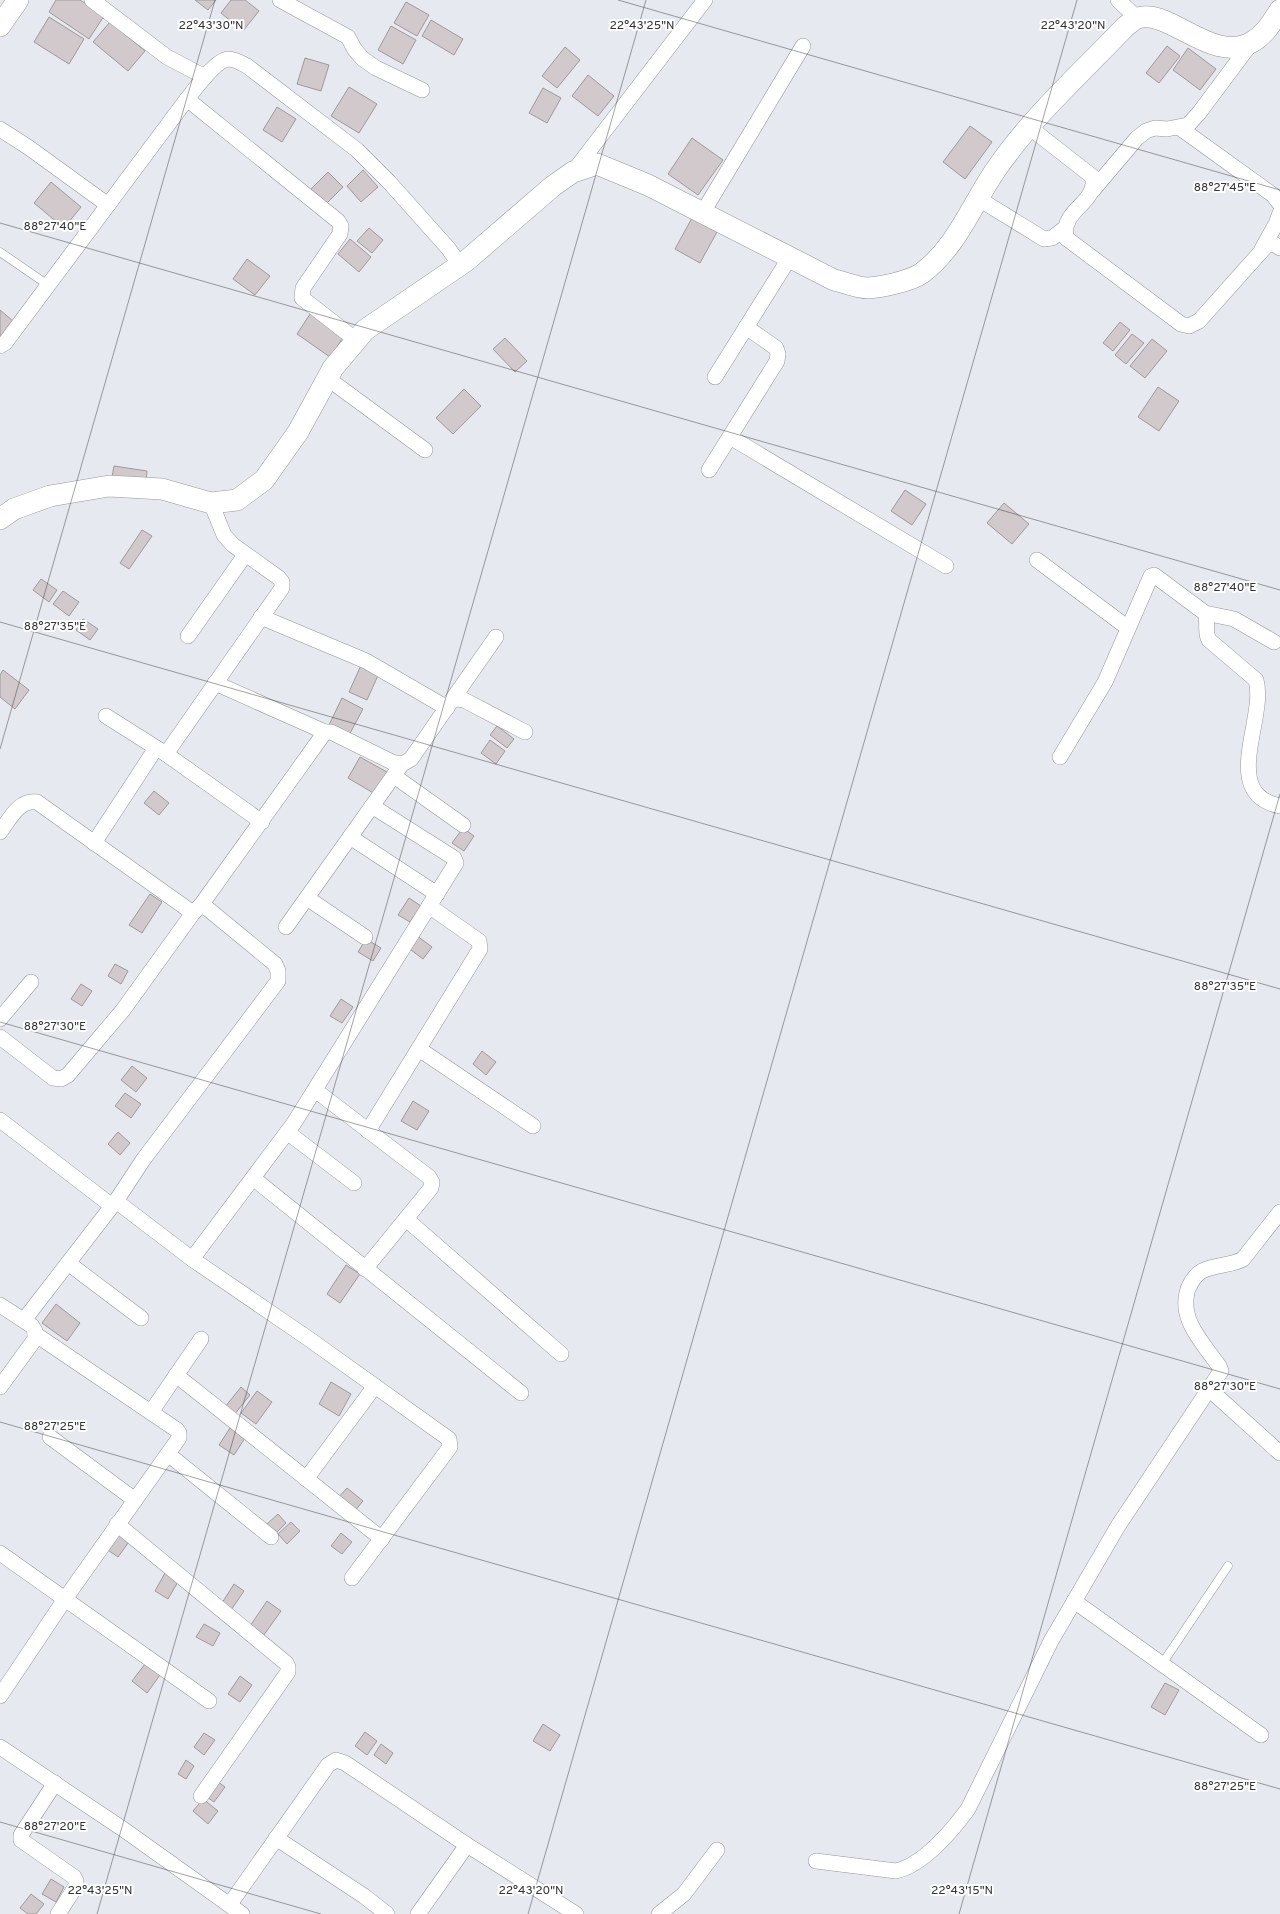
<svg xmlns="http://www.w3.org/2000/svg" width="1280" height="1914" viewBox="0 0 1280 1914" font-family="Overpass,sans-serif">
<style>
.building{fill:#d1c9cb;stroke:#a0999b}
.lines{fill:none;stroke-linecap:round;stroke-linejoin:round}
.lane-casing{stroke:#94979d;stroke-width:9}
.street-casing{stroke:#94979d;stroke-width:16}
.secondary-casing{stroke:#94979d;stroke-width:22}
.lane{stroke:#fff;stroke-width:8}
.street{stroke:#fff;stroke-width:15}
.secondary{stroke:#fff;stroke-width:21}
.ticks{fill:none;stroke:#323335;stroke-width:1;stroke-opacity:0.45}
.ticks-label{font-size:12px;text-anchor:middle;fill:#323335;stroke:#fff;stroke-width:4;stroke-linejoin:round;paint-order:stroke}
</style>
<rect width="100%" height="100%" fill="#e6e9ef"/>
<g class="building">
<path d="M56,0H80L104,16L89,39L49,12Z"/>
<path d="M195,0H216L208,10Z"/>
<path d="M231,0H245L259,11L243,31L221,13Z"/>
<path d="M406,2L429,15L417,36L394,23Z"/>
<path d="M49,17L84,39L69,64L34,42Z"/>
<path d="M431,20L463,39L454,55L422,36Z"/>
<path d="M110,22L145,51L128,71L93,42Z"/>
<path d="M391,26L416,40L403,64L378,50Z"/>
<path d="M1167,46L1180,56L1159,83L1146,73Z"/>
<path d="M565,47L580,60L557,88L542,76Z"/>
<path d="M1188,48L1216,69L1200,90L1173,70Z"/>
<path d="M305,58L329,65L321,91L297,84Z"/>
<path d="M588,75L614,96L598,116L572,96Z"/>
<path d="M349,87L377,104L359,133L331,116Z"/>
<path d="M543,88L561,98L547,123L529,113Z"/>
<path d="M277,107L296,119L282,142L263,130Z"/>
<path d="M970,126L992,142L965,179L943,162Z"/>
<path d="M692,138L723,160L698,195L668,174Z"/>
<path d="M363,170L378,187L361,202L347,186Z"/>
<path d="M328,172L343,187L326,204L311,189Z"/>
<path d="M51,182L81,207L64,228L34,203Z"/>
<path d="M692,218L717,232L700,263L675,249Z"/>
<path d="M369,228L383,240L372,253L357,241Z"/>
<path d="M350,239L371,257L359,272L338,254Z"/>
<path d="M247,259L270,276L255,295L233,279Z"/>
<path d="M0,310L13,321L0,337Z"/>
<path d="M312,311L345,335L330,357L297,334Z"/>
<path d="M1120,322L1130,330L1113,351L1103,343Z"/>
<path d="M1132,334L1144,343L1126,364L1115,355Z"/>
<path d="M505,338L527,361L515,372L493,349Z"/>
<path d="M1152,339L1167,351L1145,378L1130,366Z"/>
<path d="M1158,387L1179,401L1159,431L1138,417Z"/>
<path d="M464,389L481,406L453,434L436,418Z"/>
<path d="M114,466L147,471L146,482L112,477Z"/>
<path d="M905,490L926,504L912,525L891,511Z"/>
<path d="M1004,503L1029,524L1012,544L987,523Z"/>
<path d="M142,530L152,536L129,569L120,563Z"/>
<path d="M41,579L57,590L49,602L33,590Z"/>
<path d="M63,591L79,602L69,616L53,604Z"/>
<path d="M83,619L98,629L90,640L76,630Z"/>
<path d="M362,663L380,671L367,700L349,692Z"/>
<path d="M3,670L29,690L15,709L0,697V675Z"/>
<path d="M342,698L363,709L348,737L328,727Z"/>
<path d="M497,726L514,739L507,748L490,735Z"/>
<path d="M490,740L505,751L496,764L481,753Z"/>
<path d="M360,757L387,772L375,794L348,778Z"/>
<path d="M154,791L169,803L159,815L144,803Z"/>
<path d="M463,828L474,836L464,851L452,843Z"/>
<path d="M150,894L162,902L142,933L129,925Z"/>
<path d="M409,898L421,906L410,922L398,915Z"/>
<path d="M416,935L432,947L423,959L407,947Z"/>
<path d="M366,939L381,948L373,961L358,952Z"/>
<path d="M115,964L128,971L121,984L108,976Z"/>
<path d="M81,984L92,991L82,1006L71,999Z"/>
<path d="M341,999L353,1007L342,1023L330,1016Z"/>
<path d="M482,1051L496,1062L486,1075L473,1064Z"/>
<path d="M132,1066L147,1078L136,1092L121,1080Z"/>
<path d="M125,1093L141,1104L131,1118L115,1106Z"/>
<path d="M413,1101L429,1111L417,1130L401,1121Z"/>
<path d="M118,1132L130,1143L120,1155L108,1144Z"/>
<path d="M346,1265L360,1274L340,1303L327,1294Z"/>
<path d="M56,1304L80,1323L67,1341L42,1323Z"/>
<path d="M331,1382L351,1394L339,1416L319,1404Z"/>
<path d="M241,1387L250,1395L234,1415L225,1407Z"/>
<path d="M257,1391L272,1402L256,1424L241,1413Z"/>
<path d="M230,1428L245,1438L234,1455L219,1445Z"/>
<path d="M347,1488L363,1501L353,1513L337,1499Z"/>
<path d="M278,1514L286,1523L274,1535L266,1525Z"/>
<path d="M291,1522L300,1531L287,1544L278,1534Z"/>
<path d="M115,1528L131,1539L118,1557L102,1546Z"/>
<path d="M341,1533L352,1542L342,1554L331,1546Z"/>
<path d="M165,1573L179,1580L168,1599L155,1591Z"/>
<path d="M234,1584L244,1591L231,1610L222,1603Z"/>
<path d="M267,1601L281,1611L261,1639L248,1629Z"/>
<path d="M204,1624L220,1633L213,1646L196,1637Z"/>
<path d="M145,1664L160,1675L147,1693L132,1681Z"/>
<path d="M240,1676L252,1685L240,1702L228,1694Z"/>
<path d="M1165,1683L1179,1690L1165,1715L1151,1707Z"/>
<path d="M543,1724L560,1735L550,1751L533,1741Z"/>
<path d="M365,1732L377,1741L367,1755L355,1746Z"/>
<path d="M204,1733L215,1740L204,1755L194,1747Z"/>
<path d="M381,1744L393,1753L386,1764L374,1755Z"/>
<path d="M186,1760L194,1766L186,1779L178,1774Z"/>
<path d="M214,1779L225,1787L214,1802L203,1794Z"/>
<path d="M203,1799L218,1811L208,1824L193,1811Z"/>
<path d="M51,1879L64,1887L56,1902L42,1894Z"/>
<path d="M31,1894L44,1904L36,1914H28L20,1908Z"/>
</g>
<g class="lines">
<g class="lane-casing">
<g id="lane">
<path d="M0,252L48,285"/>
<path d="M1162,1664L1228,1566"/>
</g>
</g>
<g class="street-casing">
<g id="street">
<path d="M92,0L167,57L205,77"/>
<path d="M280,0L348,37L355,50L363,59L376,68L422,90"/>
<path d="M1118,0L1137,18"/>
<path d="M187,99L338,221L341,226L340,234L303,288L302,298L356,340"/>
<path d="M1029,127L1093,177C1097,205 1061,208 1066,238L1181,324L1189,326L1199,321L1267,245L1274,244L1280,248"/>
<path d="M1180,128L1273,195L1280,204"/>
<path d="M0,129L28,147L108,205"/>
<path d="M573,172L705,0"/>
<path d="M1093,190L1137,138L1146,131L1155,128L1167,129L1188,125L1199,113L1252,42"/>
<path d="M979,199L1044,239L1052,238L1064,229"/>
<path d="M703,212L803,46"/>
<path d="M1262,249L1276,224L1280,213"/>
<path d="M0,346L5,343L187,99C195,89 216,60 228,59C235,59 241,63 247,66L357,150L389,182L448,248L460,265"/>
<path d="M715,377L790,257"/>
<path d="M327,378L425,450"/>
<path d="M730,437L946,566"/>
<path d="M709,470L777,361L778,354L776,348L746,327"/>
<path d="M1037,560L1128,628"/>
<path d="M1205,613L1234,619L1274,642"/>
<path d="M261,617L366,661L447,708"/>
<path d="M188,636L245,555"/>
<path d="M215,683L325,732"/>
<path d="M452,700L496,637"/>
<path d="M106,716L166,754L262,822"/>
<path d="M166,754L282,588V582L279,578L233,545L224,535L211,503"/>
<path d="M1060,757L1105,682L1151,576L1154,575L1205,613C1209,622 1204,631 1209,640L1256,680C1267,718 1219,794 1280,806"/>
<path d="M394,776L463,825"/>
<path d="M0,832C10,819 19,799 37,802L193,913"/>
<path d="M350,837L437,894"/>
<path d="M94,843L156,748"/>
<path d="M307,898L365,937"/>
<path d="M201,905L325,732H331L392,762L402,764L411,759L452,700L458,699L464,700L525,732"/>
<path d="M286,927L402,764"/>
<path d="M0,1019L31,982"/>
<path d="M0,1037L53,1078L61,1079L68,1075L123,1010L193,913L201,905L208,909L275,964L278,971V981L143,1160L116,1201L192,1259L309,1339L449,1439L450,1447L352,1578"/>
<path d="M419,1049L533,1126"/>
<path d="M315,1090L429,1177L432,1182L431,1188L365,1269"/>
<path d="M0,1120L112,1206"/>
<path d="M368,1131L480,949L479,941L429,906"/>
<path d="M287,1132L354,1183"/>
<path d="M253,1178L521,1393"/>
<path d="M406,1219L561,1354"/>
<path d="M192,1259L294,1123L456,863L454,858L372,806"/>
<path d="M68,1263L141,1318"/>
<path d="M0,1305L32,1326L35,1331V1339L0,1387"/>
<path d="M24,1320L116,1201"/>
<path d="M176,1375L382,1539"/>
<path d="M1209,1389L1280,1453"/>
<path d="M151,1412L201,1339"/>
<path d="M50,1437L135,1500"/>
<path d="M168,1454L271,1537"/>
<path d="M306,1479L375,1386"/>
<path d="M117,1524L286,1663L288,1667V1672L201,1796"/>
<path d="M0,1553L209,1701"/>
<path d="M1074,1601L1261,1735"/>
<path d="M0,1696L65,1599L179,1438V1433L177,1430L35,1334"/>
<path d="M0,1747L123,1829L242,1914"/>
<path d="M55,1783L21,1835V1840L74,1877L76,1881V1886L58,1914"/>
<path d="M276,1838L364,1896L387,1914"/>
<path d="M816,1861L896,1871C923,1865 952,1831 968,1809L1051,1641L1118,1526L1221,1371L1219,1366C1203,1343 1178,1319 1188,1289C1191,1282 1195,1275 1202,1271C1215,1264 1231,1266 1243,1259L1280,1212"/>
<path d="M230,1904L328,1765L336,1760L345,1763L467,1845L576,1914"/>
<path d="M418,1914L467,1845"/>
<path d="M659,1914L684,1894L717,1850"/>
</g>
</g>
<g class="secondary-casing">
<g id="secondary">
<path d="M0,26L18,0"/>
<path d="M0,519L14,509L50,496L109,486L162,489L211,503L237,500L264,480L298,432L333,368L365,330L466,261L553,186L573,172L597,164L648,185L834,280C844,282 857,288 868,288C882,287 911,281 922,273C957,247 973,202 997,168C1033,116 1082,72 1125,27C1129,24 1134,19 1138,18C1169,8 1213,65 1252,42C1265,35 1272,22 1280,10"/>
</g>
</g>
<use href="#lane" class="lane"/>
<use href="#street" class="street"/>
<use href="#secondary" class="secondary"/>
</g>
<path class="ticks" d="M618,0L1280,190M0,223L1280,590M0,622L1280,989M0,749L215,0M0,1022L1280,1389M0,1422L1280,1789M0,1822L321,1914M97,1914L646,0M528,1914L1077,0M959,1914L1280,794"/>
<g class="ticks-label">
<text x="211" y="29">22°43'30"N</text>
<text x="642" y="29">22°43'25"N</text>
<text x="1073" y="29">22°43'20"N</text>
<text x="1225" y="191">88°27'45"E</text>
<text x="55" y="230">88°27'40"E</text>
<text x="1225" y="591">88°27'40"E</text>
<text x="55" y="630">88°27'35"E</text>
<text x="1225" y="990">88°27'35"E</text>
<text x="55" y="1030">88°27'30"E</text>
<text x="1225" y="1390">88°27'30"E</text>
<text x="55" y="1430">88°27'25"E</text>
<text x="1225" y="1790">88°27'25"E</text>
<text x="55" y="1830">88°27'20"E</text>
<text x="100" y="1894">22°43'25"N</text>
<text x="531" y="1894">22°43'20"N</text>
<text x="962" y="1894">22°43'15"N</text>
</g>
</svg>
